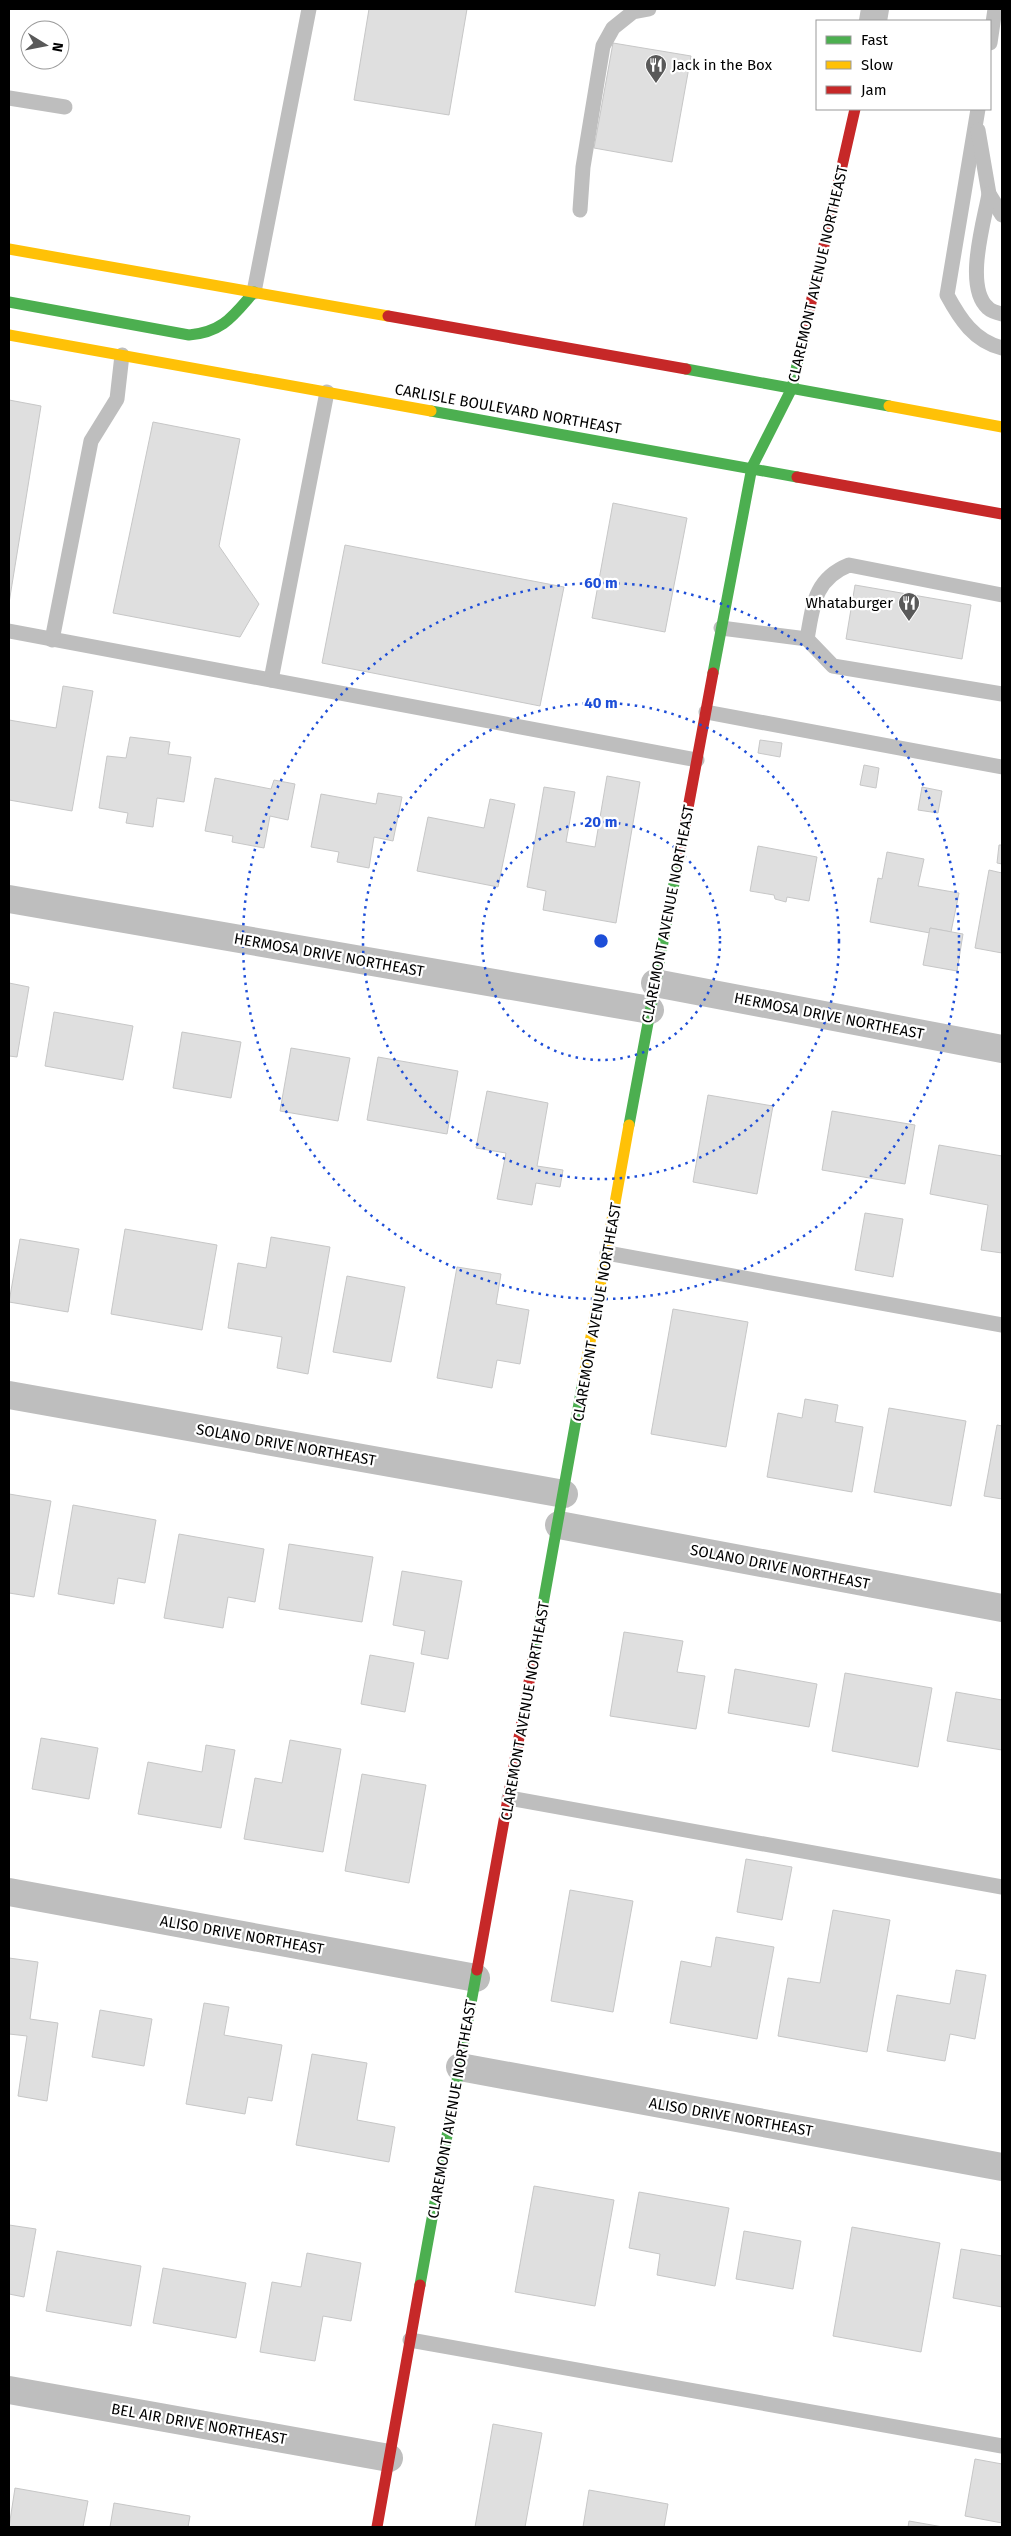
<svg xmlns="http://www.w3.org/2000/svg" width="1011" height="2536" viewBox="0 0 1011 2536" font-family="'Fira Sans',sans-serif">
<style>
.building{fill:#dfdfdf;stroke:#c7c7c7}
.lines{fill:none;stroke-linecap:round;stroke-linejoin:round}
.lane{stroke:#bebebe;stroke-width:15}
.street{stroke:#bebebe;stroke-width:28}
.fast{stroke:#4caf50;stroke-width:11}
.slow{stroke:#ffc107;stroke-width:11}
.jam{stroke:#c62828;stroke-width:11}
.ring{fill:none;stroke:#1d4ed8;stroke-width:2.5;stroke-dasharray:2.5 5}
.labels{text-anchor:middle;stroke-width:4.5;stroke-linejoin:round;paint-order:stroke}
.poi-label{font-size:15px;fill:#000;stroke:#fff;text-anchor:start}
.street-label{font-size:15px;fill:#000;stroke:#fff}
.centre{fill:#1d4ed8;stroke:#fff;stroke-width:2.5}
.ring-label{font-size:15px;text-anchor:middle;font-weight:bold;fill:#1d4ed8;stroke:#fff;stroke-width:4.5;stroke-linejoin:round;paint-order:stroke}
</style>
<rect width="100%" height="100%" fill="#fff"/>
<g class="building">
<path d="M369,9H467L449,115L354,100Z"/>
<path d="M613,43L691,56L672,162L594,148Z"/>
<path d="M9,400L41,406L9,603Z"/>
<path d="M153,422L240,439L219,546L259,604L240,637L113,613Z"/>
<path d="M613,503L687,518L665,632L592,618Z"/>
<path d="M345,545L564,587L540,706L322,663Z"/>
<path d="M855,585L971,605L962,659L846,639Z"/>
<path d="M63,686L93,691L72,811L9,800V720L56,728Z"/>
<path d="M130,737L170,742L168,754L191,757L184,802L157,798L153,827L126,823L128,813L99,808L107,756L126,758Z"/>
<path d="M760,740L782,743L780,757L758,753Z"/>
<path d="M864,765L879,768L876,788L860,785Z"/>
<path d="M607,776L640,782L616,923L543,910L546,891L527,887L544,787L575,792L566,842L595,847Z"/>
<path d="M215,778L271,789L274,780L295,784L288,820L270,816L264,848L232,842L233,836L205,831Z"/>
<path d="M922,787L942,791L938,813L918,810Z"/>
<path d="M378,793L402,797L393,841L374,837L369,868L337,862L339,852L311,847L321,794L376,804Z"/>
<path d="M490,799L515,804L498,887L417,871L428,817L484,828Z"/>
<path d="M999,845H1002V864L997,863Z"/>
<path d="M758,846L817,857L809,901L787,897L786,902L775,899L774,895L750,891Z"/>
<path d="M887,852L924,859L918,886L959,893L951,932L930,928V933L870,922L878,878L882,879Z"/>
<path d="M989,870L1002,873V953L975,948Z"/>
<path d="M930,928L963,934L957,971L923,965Z"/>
<path d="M9,983L29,987L17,1057L9,1056Z"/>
<path d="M54,1012L133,1026L123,1080L45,1066Z"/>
<path d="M182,1032L241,1042L231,1098L173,1088Z"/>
<path d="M291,1048L350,1058L338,1121L280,1111Z"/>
<path d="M378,1057L458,1071L447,1134L367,1120Z"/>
<path d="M487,1091L548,1103L537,1166L563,1170L560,1187L536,1183L532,1205L497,1199L506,1153L476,1148Z"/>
<path d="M708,1095L773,1106L757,1194L693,1182Z"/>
<path d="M832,1111L915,1125L905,1184L822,1170Z"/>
<path d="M939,1145L1002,1156V1253L981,1250L988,1205L930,1194Z"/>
<path d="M865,1213L903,1219L893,1277L855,1270Z"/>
<path d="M125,1229L217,1245L202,1330L111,1314Z"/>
<path d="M271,1237L330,1247L308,1374L277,1368L282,1337L228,1328L238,1263L266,1268Z"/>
<path d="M20,1239L79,1249L68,1312L9,1302Z"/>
<path d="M457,1267L501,1274L496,1304L529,1310L520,1364L497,1360L492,1388L437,1378Z"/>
<path d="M347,1276L405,1287L391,1362L333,1352Z"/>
<path d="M673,1309L748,1322L726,1447L651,1434Z"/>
<path d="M805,1399L838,1405L835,1422L863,1427L852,1492L767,1477L778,1413L802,1418Z"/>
<path d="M889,1408L966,1421L951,1506L874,1492Z"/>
<path d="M997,1425L1002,1426V1499L984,1496Z"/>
<path d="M9,1494L51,1501L34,1597L9,1593Z"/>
<path d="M73,1505L156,1520L145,1583L118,1578L114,1604L58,1594Z"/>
<path d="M179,1534L264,1549L255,1602L228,1597L223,1628L164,1618Z"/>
<path d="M289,1544L373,1557L362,1622L279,1609Z"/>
<path d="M402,1571L462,1581L448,1659L421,1654L425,1631L393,1625Z"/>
<path d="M624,1632L683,1641L677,1672L705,1676L696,1729L610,1716Z"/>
<path d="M370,1655L414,1663L405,1712L361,1704Z"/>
<path d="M735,1669L817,1684L809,1727L728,1713Z"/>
<path d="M845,1673L932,1688L918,1767L832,1751Z"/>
<path d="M956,1692L1002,1700V1750L947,1741Z"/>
<path d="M41,1738L98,1748L89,1799L32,1789Z"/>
<path d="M290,1740L341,1749L323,1852L244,1839L255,1778L282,1783Z"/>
<path d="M206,1745L235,1750L221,1828L138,1814L148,1762L202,1772Z"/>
<path d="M362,1774L426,1785L409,1883L345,1871Z"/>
<path d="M746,1859L792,1867L782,1920L737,1912Z"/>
<path d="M570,1890L633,1901L613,2012L551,2001Z"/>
<path d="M833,1910L890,1920L867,2052L778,2036L788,1978L820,1983Z"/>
<path d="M716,1937L774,1947L757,2039L670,2023L681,1961L711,1967Z"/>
<path d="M9,1958L38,1962L30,2019L58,2023L47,2101L18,2096L27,2036L9,2034Z"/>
<path d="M956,1970L986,1975L975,2039L950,2034L945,2061L887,2051L897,1995L950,2004Z"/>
<path d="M204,2003L229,2007L224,2035L282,2045L272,2101L248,2097L245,2114L186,2104Z"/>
<path d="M100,2010L152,2019L144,2066L92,2057Z"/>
<path d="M312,2054L367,2063L357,2120L395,2127L389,2162L296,2145Z"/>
<path d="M534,2186L614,2200L595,2306L515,2292Z"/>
<path d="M639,2192L729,2208L715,2286L657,2275L660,2254L629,2248Z"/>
<path d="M9,2225L36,2229L24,2297L9,2294Z"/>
<path d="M852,2227L940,2243L921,2352L833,2336Z"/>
<path d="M744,2231L801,2241L793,2289L736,2279Z"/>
<path d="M961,2249L1002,2256V2307L953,2298Z"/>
<path d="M57,2251L141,2266L131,2326L46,2311Z"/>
<path d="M307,2253L361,2263L351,2321L323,2316L315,2361L260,2352L272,2282L301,2287Z"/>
<path d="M163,2268L246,2283L236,2338L153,2323Z"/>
<path d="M493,2424L542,2433L525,2527H475Z"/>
<path d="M975,2459L1002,2464V2523L965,2516Z"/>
<path d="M15,2488L88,2501L83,2527H9Z"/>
<path d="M589,2490L668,2504L664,2527H583Z"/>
<path d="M114,2503L190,2516L188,2527H110Z"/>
<path d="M909,2521L943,2527H908Z"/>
</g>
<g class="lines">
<g class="lane">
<path d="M990,43L995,9"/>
<path d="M9,98L65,107"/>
<path d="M978,109L947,295C960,319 974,341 1002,348"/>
<path d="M978,130L989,194L1002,215"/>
<path d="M989,194C984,222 964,287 988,308C991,311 998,313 1002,314"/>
<path d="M580,210L583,167L603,46L613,28L633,12L649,9"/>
<path d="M254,292L309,9"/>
<path d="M721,628L807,639L833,666L1002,694"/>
<path d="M9,631L697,760"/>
<path d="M807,639C813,606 814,579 849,565L1002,595"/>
<path d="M52,640L91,441L117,399L122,355"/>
<path d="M271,680L327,392"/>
<path d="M706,712L1002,767"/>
<path d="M607,1253L1002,1325"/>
<path d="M509,1798L1002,1887"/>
<path d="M410,2340L1002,2446"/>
</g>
<g class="street">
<path d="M873,21L875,9"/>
<path d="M9,899L650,1010"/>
<path d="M655,983L1002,1049"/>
<path d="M9,1395L564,1494"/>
<path d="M559,1525L1002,1608"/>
<path d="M9,1892L476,1978"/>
<path d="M460,2067L1002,2167"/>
<path d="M9,2390L389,2458"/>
</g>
<g class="fast">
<path d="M9,302L189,335C223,332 233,316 254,292"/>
<path d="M686,369L889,406"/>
<path d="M431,411L797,477"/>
<path d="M713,673L752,467L792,388L800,351"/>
<path d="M629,1125L678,862"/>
<path d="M533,1660L583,1381"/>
<path d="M420,2285L477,1970"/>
</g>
<g class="slow">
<path d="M9,249L388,316"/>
<path d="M9,335L431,411"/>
<path d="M889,406L1002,427"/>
<path d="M583,1381L629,1125"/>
</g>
<g class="jam">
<path d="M388,316L686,369"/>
<path d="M800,351L855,109"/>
<path d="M797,477L1002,514"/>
<path d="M678,862L713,673"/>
<path d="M477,1970L533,1660"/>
<path d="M377,2527L420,2285"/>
</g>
</g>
<g class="ring">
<circle cx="601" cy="941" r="119"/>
<circle cx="601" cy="941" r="238"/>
<circle cx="601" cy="941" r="358"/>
</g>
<defs>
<g id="restaurant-pin" transform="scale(1.125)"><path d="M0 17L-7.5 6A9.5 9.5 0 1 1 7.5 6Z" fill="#595959" stroke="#fff"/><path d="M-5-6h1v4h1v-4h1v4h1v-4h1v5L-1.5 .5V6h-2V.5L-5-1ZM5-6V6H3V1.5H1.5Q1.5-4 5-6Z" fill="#fff"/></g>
</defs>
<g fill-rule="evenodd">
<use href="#restaurant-pin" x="656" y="65"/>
<use href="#restaurant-pin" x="909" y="603"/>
</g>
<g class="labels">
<g class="poi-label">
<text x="672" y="70">Jack in the Box</text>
<text x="893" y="608" text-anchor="end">Whataburger</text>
</g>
<g class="street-label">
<text transform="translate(818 274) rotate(-77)" y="5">CLAREMONT AVENUE NORTHEAST</text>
<text transform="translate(508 409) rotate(10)" y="5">CARLISLE BOULEVARD NORTHEAST</text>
<text transform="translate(668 914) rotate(-79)" y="5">CLAREMONT AVENUE NORTHEAST</text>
<text transform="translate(329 955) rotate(10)" y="5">HERMOSA DRIVE NORTHEAST</text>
<text transform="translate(829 1016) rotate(11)" y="5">HERMOSA DRIVE NORTHEAST</text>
<text transform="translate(597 1312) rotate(-80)" y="5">CLAREMONT AVENUE NORTHEAST</text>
<text transform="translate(286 1445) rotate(10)" y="5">SOLANO DRIVE NORTHEAST</text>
<text transform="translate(780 1567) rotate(11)" y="5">SOLANO DRIVE NORTHEAST</text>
<text transform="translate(525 1711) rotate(-80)" y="5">CLAREMONT AVENUE NORTHEAST</text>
<text transform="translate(242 1935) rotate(10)" y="5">ALISO DRIVE NORTHEAST</text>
<text transform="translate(452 2109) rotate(-80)" y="5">CLAREMONT AVENUE NORTHEAST</text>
<text transform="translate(731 2117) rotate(10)" y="5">ALISO DRIVE NORTHEAST</text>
<text transform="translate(199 2424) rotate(10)" y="5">BEL AIR DRIVE NORTHEAST</text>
</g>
</g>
<circle cx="601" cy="941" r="8" class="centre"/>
<g class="ring-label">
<text x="601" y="588">60 m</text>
<text x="601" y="708">40 m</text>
<text x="601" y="827">20 m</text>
</g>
<rect width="1011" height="2536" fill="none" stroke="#000000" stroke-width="20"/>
<rect x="816" y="20" width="175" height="90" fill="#ffffff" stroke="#999999"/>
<rect x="826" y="36" width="25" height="8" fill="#4caf50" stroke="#999999"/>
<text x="861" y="45" font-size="15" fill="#000000">Fast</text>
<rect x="826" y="61" width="25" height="8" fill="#ffc107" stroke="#999999"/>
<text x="861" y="70" font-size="15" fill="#000000">Slow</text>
<rect x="826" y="86" width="25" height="8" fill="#c62828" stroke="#999999"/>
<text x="861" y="95" font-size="15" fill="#000000">Jam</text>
<g transform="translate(45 45) rotate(100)"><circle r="24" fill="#ffffff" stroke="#999999"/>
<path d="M0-4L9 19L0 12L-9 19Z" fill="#595959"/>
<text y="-8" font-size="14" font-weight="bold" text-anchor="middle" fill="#000000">N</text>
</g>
</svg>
